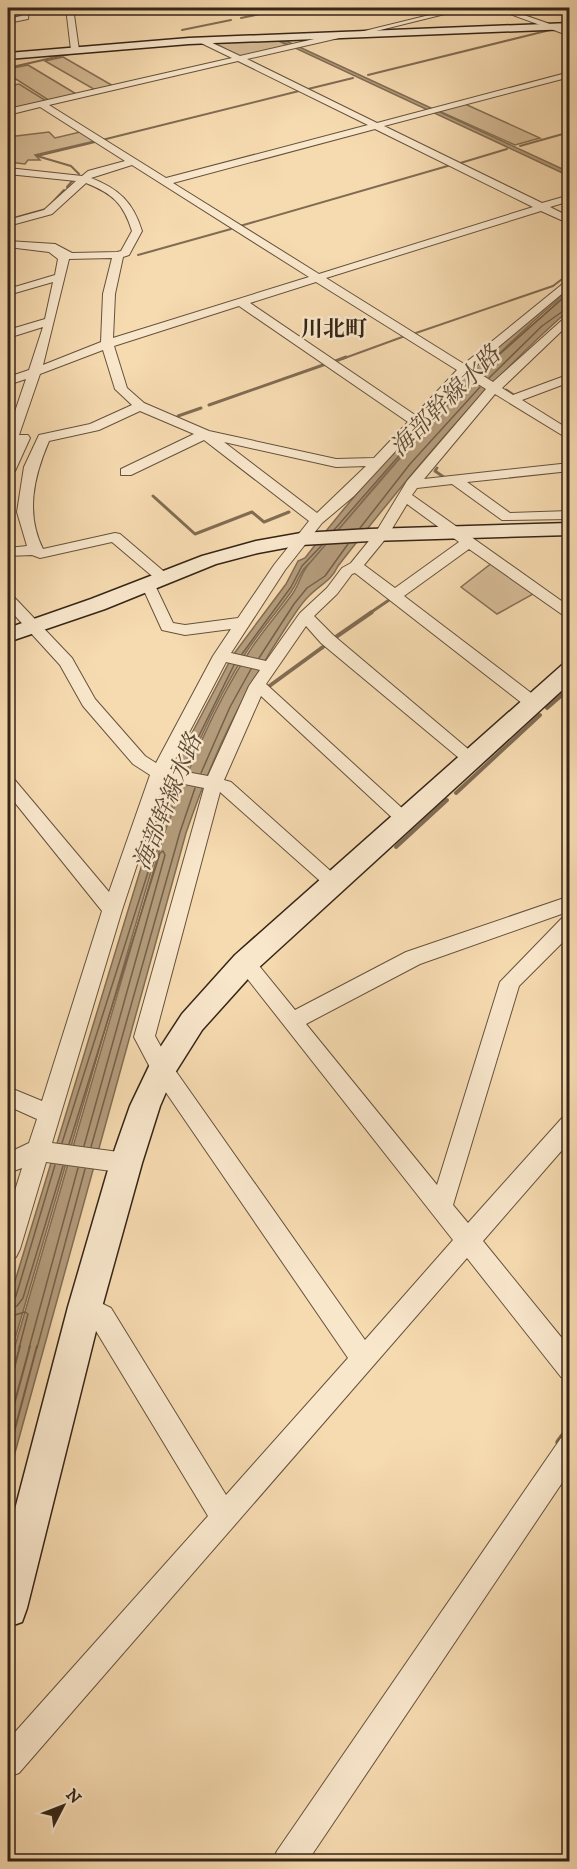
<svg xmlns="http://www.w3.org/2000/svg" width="577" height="1869" viewBox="0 0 577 1869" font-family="'IM FELL DW Pica','Noto Serif JP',serif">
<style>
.green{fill:#d5bb96;stroke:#857056;stroke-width:1.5}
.water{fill:#b49c7c;stroke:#816c53;stroke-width:1.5}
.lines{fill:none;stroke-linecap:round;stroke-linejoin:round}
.shore-far1{stroke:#746049;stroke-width:1.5}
.shore{stroke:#746049;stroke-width:2}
.stream-far3{stroke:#816c53;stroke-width:2}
.stream-far2{stroke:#816c53;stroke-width:3}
.stream-far1{stroke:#816c53;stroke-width:4}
.stream{stroke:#816c53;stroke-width:7}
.street-casing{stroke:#65523c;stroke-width:2}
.secondary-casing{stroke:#352516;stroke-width:3}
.street{fill:#f9e7cc;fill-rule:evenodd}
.secondary{fill:#f9e7cc;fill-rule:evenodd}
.labels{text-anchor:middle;stroke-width:5;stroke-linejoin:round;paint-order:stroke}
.far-quarter-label{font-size:22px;font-weight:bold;fill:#352516;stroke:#f9e7cc}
.water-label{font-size:24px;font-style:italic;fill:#5b4935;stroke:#f9e7cc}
</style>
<rect width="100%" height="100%" fill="#f6dab0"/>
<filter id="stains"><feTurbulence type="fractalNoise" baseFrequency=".00333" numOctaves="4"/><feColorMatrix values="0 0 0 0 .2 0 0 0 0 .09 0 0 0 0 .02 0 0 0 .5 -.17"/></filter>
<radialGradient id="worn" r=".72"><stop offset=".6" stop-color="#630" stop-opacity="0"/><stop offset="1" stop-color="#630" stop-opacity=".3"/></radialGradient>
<g class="green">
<path d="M276,40L290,46L240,57L212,42Z"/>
<path d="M63,57L115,87L97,91L45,61Z"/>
<path d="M28,65L78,95L50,101L8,74V69Z"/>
<path d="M19,84L48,102L12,109L8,107V86Z"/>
<path d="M465,104L540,138L515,145L439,111Z"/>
<path d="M49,132L55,138L80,132L95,141L35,155L40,160H28L25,164L8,162V137Z"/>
<path d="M492,563L535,593L497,614L461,587Z"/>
</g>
<g class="water">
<path d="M282,39L569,172V176L278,40Z"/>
<path d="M569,284V290C474,371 393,462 314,560C300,568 299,581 291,592C277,612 260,631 247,651C210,709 186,770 162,834L8,1363V1304L151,835L181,754L233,655L286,584L298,561L305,558C382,457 471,365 569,284Z"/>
<path d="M569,292V310C482,387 409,475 338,566C331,581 321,584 310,595C301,603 295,614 288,624C242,694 213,754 186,833L8,1478V1370L164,834C188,770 212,709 249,652C262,631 279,613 293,593C299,584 301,574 308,565L432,421L481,371Z"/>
</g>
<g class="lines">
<g class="shore-far1">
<path d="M479,372L570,292"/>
<path d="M489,378L542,326L570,306"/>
<path d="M360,528L410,464L480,387"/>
<path d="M334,530L426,425L470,381"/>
<path d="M242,654L291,587L302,566L322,545"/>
<path d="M259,658L294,604L307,588L325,576L348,544"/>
<path d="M182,770L234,665"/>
<path d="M201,773L230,707L251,669"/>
<path d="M62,1143L176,784"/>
<path d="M69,1144L160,853L163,851L165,855L84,1146"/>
<path d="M91,1147L180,832L195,788"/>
<path d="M8,1301L16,1296L55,1165"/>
<path d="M8,1308L17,1306L23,1298L63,1166"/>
<path d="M8,1317L25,1312L28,1314L19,1348"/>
<path d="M29,1348L78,1168"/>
<path d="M37,1348L85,1169"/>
</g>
<g class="shore">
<path d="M8,1392L20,1346"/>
<path d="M8,1427L30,1346"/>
<path d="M8,1455L37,1346"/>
</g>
<g class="stream-far3">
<path d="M21,8V17"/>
<path d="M241,18L289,8"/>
<path d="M182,30L231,20"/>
<path d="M8,68L78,52"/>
<path d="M368,75L550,30"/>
<path d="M308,89L353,78"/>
<path d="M102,140L299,91"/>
<path d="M520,146L570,132"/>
<path d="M457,164L507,149"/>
<path d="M79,174L71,166L37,156L95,142"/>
<path d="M67,187L74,179"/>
<path d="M17,217L46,209L64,190"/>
<path d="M240,226L451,165"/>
<path d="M138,255L231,229"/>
<path d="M413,334L553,286L570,273"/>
<path d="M342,359L405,336"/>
</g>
<g class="stream-far2">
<path d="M333,362L346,357"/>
<path d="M506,390L515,396"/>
<path d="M209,405L326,364"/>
<path d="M178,416L201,408"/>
<path d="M8,462L11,453"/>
<path d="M437,468L435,471L445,478"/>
<path d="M153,496L195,534L252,512L264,522L289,512"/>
<path d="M370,613L392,598"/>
</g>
<g class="stream-far1">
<path d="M333,639L372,612"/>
<path d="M268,687L327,644"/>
<path d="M547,708L570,688"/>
<path d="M456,793L540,715"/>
<path d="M396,847L447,800"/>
</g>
<path class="stream" d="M559,1442L570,1427"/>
<g class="street-casing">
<g id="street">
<path d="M22,8H29L28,19L8,23V19L21,16Z"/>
<path d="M66,8H73L79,50L75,52L71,50Z"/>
<path d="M458,8H469L352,37L348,35Z"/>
<path d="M494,8H504L570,31V36Z"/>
<path d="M336,34L339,38L247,59L377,123L570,72V77L384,126L542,203L570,195V201L550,207L570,217V224L541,211L326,278L464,364L570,278V287L472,369L493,382L570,313V323L502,388L513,395L570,374V382L522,400L570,430V440L495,394L424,479L570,463V471L467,482L510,513L570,511V519L502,520L452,484L417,488L412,495L570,607V620L469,549L404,596L539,699L541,703L533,709L527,707L355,573L352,574L337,594L314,616L333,635L480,759L471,765L465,763L321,643L306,626L266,684L414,819L411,824H399L261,696L224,780L231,782L344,883L342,888L335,890L328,888L220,792L155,1036L170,1063L365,1340L453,1240L235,963L238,957L245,955L252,957L295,1010L406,952L570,896V911L420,964L306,1024L437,1185L500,982L563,917L570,915V935L519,986L453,1205L468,1223L562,1118L570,1115V1141L483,1241L570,1348V1380L561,1377L467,1258L19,1773L8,1777V1740L208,1516L93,1326L76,1315L73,1307L76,1299L85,1295L111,1308L226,1495L348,1358L154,1075L134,1037L204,788L165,780L122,910L52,1143L126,1153L134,1156L137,1163L134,1170L126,1173L46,1162L20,1249L16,1257L8,1260V1213L22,1168L8,1173V1153L29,1143L37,1119L8,1106V1087L42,1101L102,911L8,794V777L14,779L109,892L150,775L133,764L83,706L60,665L8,608V594L13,596L72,658L95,699L145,756L156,763L213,656L231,629L185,635L162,630L141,584L143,581H153L173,623L185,625L238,618L274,565L309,521L204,440L131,475H121V469L194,434L140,411L99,430L49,441C34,476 25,513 43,549L115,533L120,534L168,575L170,578L168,581H158L112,542L40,558L32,555L8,556V548L27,546L17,512L24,467L39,435L90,424L132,405L115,389L103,350L40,374L19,435H28L30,438L15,471L8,475L10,453H8V432L26,379L8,385V377L29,370L43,327L8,338V330L45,319L53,282L8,295V289L55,275L58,259L49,252L8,247V241L55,244L72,253L117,252L121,251L132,231C123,203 113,194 86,183L52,214L8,226V220L44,210L76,181L8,174V168L82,176L88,171L125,161L40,107L8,115V109L232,58L201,43L204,39L240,56ZM238,61L368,125L166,178L49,105ZM375,129L533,207L319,274L173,183ZM132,165L309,277L113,338L115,294L123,257L129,255L142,231C133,202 119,189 91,178ZM112,258L103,294L101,342L43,365L69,259ZM316,282L457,370L415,415L250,303ZM239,306L408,422L374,458L336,459L209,431L144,403L127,388L114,346ZM465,376L486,389L407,481L376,532L351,563L342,568L327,588L300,613L266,661L231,653L285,570L322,523L354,496ZM224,442L336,467L366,466L317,513ZM407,504L459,542L395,588L364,565L387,537ZM226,662L260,670L249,686L208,776L170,769Z"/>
<path d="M570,1434V1471L307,1862H272L277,1851L561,1438Z"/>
</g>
</g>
<g class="secondary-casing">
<g id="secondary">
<path d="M570,23V29L189,44L8,59V53L189,38Z"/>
<path d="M570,523V535L370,541L301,545L258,553L216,564L105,609L8,642V628L91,599L202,556L256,541L301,533L370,529Z"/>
<path d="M570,663V683L255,971L202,1030L173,1076L160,1106L142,1163L102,1307L27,1608L22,1622L8,1627V1536L68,1307L110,1163L130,1106L152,1060L182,1014L235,955L562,665Z"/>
</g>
</g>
<use href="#street" class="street"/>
<use href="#secondary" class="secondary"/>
</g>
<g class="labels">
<g class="far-quarter-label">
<text x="334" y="336">川北町</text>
</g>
<g class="water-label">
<text transform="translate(445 401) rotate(-45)" y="8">海部幹線水路</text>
<text transform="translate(167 802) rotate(-68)" y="8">海部幹線水路</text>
</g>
</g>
<rect width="577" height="1869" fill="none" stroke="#f6dab0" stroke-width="30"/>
<rect x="9" y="9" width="559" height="1851" fill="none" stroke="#352516" stroke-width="3"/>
<rect x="15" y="15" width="547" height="1839" fill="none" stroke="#352516" stroke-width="1.5"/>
<g transform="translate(63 1806) rotate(48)" stroke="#f9e7cc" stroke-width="4.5" paint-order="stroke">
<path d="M0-4.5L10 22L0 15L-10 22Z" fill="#352516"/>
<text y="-9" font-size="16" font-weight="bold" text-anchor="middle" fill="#352516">N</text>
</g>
<rect width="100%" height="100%" filter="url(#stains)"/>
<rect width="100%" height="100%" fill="url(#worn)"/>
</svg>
